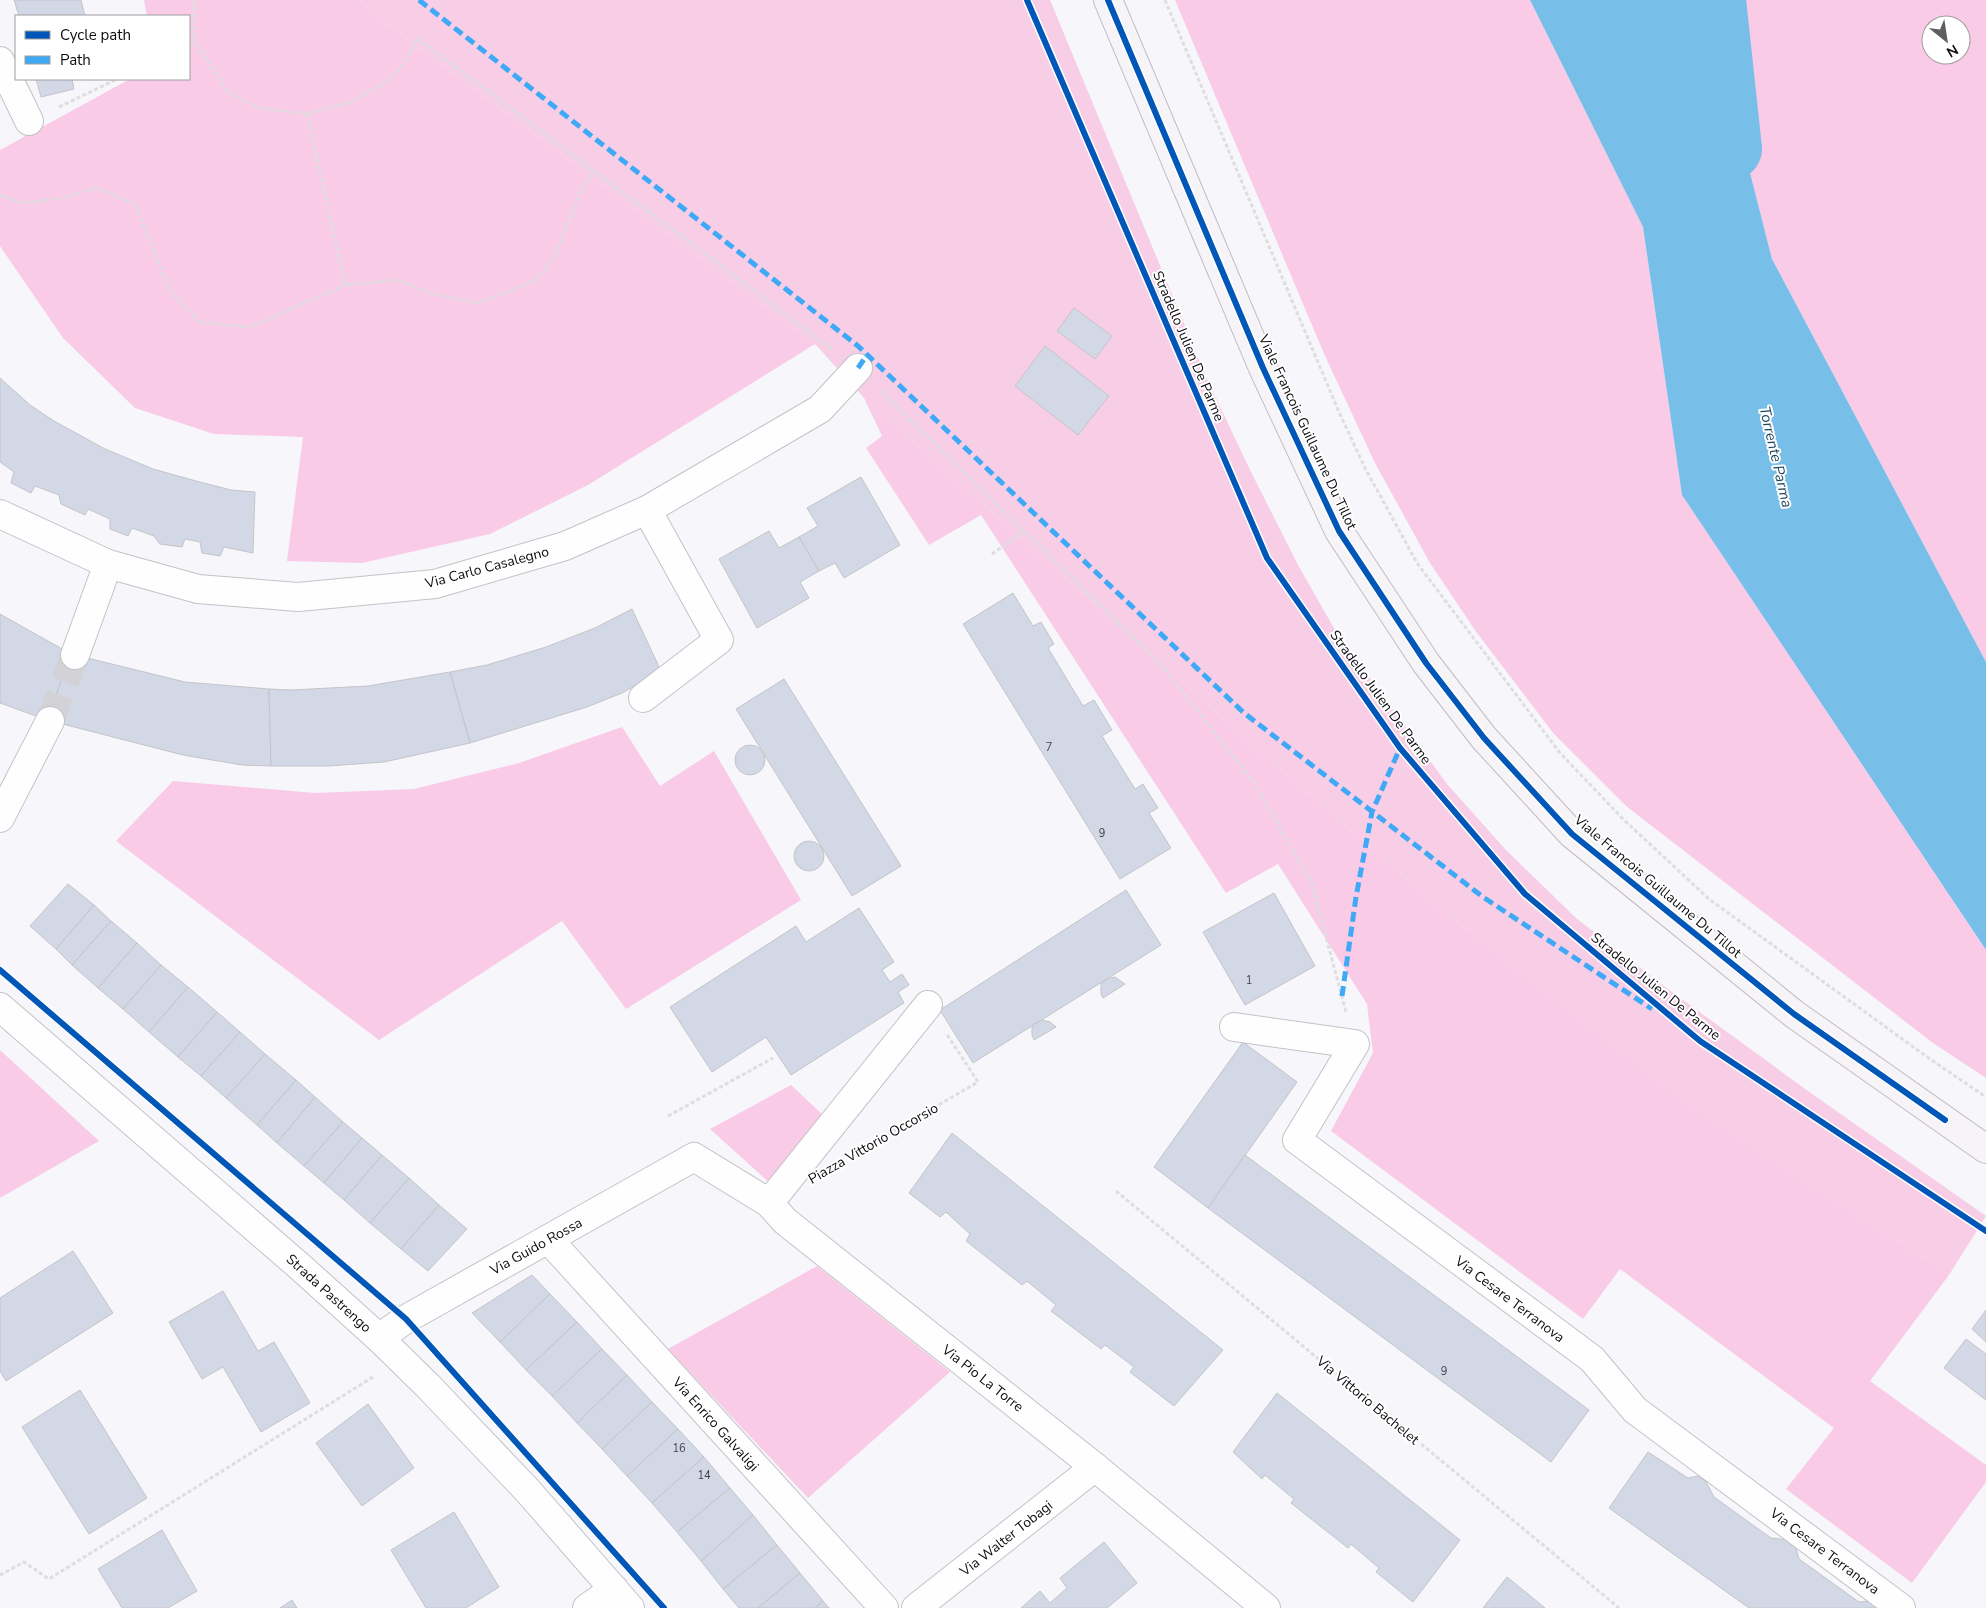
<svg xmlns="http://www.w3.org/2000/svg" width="1986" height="1608" viewBox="0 0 1986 1608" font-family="'Nunito Sans',sans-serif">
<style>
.green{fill:#f9cbe7;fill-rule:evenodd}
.forest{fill:#f7cee6}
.water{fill:#77bfe9}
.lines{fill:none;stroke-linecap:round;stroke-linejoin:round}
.river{stroke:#77bfe9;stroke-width:62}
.building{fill:#d3d8e7;stroke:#c4c4c8}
.minor-tunnel{stroke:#d3d3d7;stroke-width:28;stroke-dasharray:28 14;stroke-linecap:butt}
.minor-casing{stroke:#c3c3c7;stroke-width:30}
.major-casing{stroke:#c1bbc5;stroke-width:30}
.path{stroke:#dedee0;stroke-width:3;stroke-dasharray:4 2.5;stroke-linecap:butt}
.minor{stroke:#fefefe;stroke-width:28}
.major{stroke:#f7f4f8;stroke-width:28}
.quiet{stroke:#3fa9f5;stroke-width:5;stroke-dasharray:10 5;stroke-linecap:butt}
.cycleway-casing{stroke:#fff;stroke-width:9}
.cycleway{stroke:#0057b8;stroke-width:6}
.labels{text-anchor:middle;stroke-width:4;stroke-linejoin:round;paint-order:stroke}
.number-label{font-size:11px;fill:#3e3f44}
.street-label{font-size:14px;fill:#0c0c0e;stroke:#fff}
.water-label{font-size:15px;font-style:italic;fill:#1e475f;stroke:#fff}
</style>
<rect width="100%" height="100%" fill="#f6f6fb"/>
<g class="green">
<path d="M144,0H360L388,25L815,344L588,485L490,534L362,563L287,561L303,437L214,434L135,408L63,338L0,246V150L130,79H189V16H147Z"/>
<path d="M1175,0H1530L1643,227L1682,495L1986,950V1078L1933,1043L1626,806L1554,734L1477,633L1430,563L1375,463L1325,356Z"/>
<path d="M1706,0H1986V662L1772,259ZM1931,25H1961V55H1931Z"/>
<path d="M864,398L1248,741L1453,919L1686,1103L1949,1275L1870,1381L1986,1465V1482L1912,1583L1786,1489L1834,1428L1620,1269L1583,1319L1331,1131L1373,1053L1367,1004L1278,864L1226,893L981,515L929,545L866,448L882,436Z"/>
<path d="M622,727L660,786L714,751L801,900L626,1009L562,921L379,1040L116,841L173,781L315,793L414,789L519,763Z"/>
<path d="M0,1050L99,1141L0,1198Z"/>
<path d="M791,1085L826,1118L771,1184L710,1129Z"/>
<path d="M817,1266L950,1372L808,1498L668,1349Z"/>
</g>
<path class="forest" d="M360,0H1050L1207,379L1251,472L1298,565L1335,630L1447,784L1506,850L1576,918L1657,981L1808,1091L1986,1216L1949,1275L1685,1103L1453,919L1248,741L864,398L815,344L388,25Z"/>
<path class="water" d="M1530,0H1706L1772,259L1986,662V950L1682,495L1643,227Z"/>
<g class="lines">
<path class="river" d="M1715,0L1731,149"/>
</g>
<g class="building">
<path d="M14,0H81L85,16H19Z"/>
<path d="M36,79H72L74,89L41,97Z"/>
<path d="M1074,308L1112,336L1095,359L1057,331Z"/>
<path d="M1045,346L1109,396L1078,435L1015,386Z"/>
<path d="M0,378L30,405L54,421L105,449L153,469L196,481L231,490L255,492L253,553L224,547L220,556L202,553L200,542L185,539L182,547L160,544L154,536L132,528L128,536L110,529V519L88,509L85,515L61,504L59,495L35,486L31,493L11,483L14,472L0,462Z"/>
<path d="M861,477L900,545L844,578L835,563L819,571L799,537L818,526L807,508Z"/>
<path d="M769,531L779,548L799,537L819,571L800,582L809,598L757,628L719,559Z"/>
<path d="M1013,593L1033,626L1041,622L1054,644L1048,648L1083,706L1094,700L1112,730L1102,736L1135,789L1143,784L1158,808L1149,813L1171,848L1120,879L963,624Z"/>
<path d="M632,609L661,671L622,693L587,707L470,743L450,672L487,665L546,647L595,628Z"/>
<path d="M0,614L71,654L47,720L0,703Z"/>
<path d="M71,654L185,682L269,689L271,766L242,765L183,755L47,720Z"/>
<path d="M450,672L470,743L384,762L328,766H271L269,689L291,690L368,686Z"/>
<path d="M784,679L901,866L852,896L736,709Z"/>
<circle cx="750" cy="760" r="15"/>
<circle cx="809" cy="856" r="15"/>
<path d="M68,884L94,905L56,949L30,926Z"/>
<path d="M1126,890L1161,945L973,1063L940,1010Z"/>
<path d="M1274,893L1315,966L1245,1005L1203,932Z"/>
<path d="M94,905L111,921L72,965L56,949Z"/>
<path d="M859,908L894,962L882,970L890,982L902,974L909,985L898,992L904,1003L791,1075L766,1037L712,1072L670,1007L796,926L806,942Z"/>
<path d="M111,921L137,943L98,988L72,965Z"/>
<path d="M137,943L161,965L123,1009L98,988Z"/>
<path d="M161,965L188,987L149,1032L123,1009Z"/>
<path d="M1115,977L1125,984L1103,998L1101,994V984L1107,979Z"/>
<path d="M188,987L217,1012L178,1057L149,1032Z"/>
<path d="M217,1012L240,1032L201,1076L178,1057Z"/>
<path d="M1042,1020L1050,1022L1056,1027L1034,1040L1032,1035V1027L1034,1024Z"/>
<path d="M240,1032L265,1054L226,1098L201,1076Z"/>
<path d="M1243,1042L1297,1082L1208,1208L1154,1167Z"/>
<path d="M265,1054L296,1080L257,1125L226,1098Z"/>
<path d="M296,1080L315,1097L277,1143L257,1125Z"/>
<path d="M315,1097L343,1122L304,1166L277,1143Z"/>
<path d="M343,1122L362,1138L324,1183L304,1166Z"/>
<path d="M952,1133L1223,1350L1174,1406L1130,1372L1134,1367L1105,1345L1101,1349L1051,1311L1056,1305L1027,1281L1022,1285L966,1241L970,1234L946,1212L940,1217L909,1193Z"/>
<path d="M362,1138L382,1155L344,1200L324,1183Z"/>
<path d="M382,1155L409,1178L370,1223L344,1200Z"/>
<path d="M1245,1155L1589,1410L1551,1462L1208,1208Z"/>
<path d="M409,1178L439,1205L401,1249L370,1223Z"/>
<path d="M439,1205L467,1229L428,1271L401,1249Z"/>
<path d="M73,1251L113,1313L6,1381L0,1371V1298Z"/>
<path d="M532,1275L550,1294L500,1342L472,1313Z"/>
<path d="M223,1291L258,1351L274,1342L310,1403L261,1432L223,1367L202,1379L169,1322Z"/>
<path d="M550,1294L577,1322L526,1370L500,1342Z"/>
<path d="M1986,1310V1342L1972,1329Z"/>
<path d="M577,1322L602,1349L552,1396L526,1370Z"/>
<path d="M1966,1339L1986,1354V1400L1944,1368Z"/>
<path d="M602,1349L627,1375L577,1423L552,1396Z"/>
<path d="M627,1375L652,1402L602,1449L577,1423Z"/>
<path d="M80,1390L147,1498L89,1534L22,1427Z"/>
<path d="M1277,1393L1460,1540L1413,1602L1376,1572L1379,1568L1351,1544L1348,1548L1291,1503L1294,1499L1265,1475L1262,1479L1233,1452Z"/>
<path d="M652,1402L678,1429L627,1476L602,1449Z"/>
<path d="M368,1404L414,1468L362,1506L316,1443Z"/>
<path d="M678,1429L704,1457L652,1503L627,1476Z"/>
<path d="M1648,1452L1688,1478L1698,1476L1706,1482L1714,1497L1771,1538L1789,1540L1796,1548L1799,1559L1859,1602L1871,1601L1880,1608H1749L1609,1508Z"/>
<path d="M704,1457L730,1488L677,1532L652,1503Z"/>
<path d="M730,1488L753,1515L701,1561L677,1532Z"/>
<path d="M454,1512L499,1587L466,1608H426L391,1550Z"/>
<path d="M753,1515L777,1545L723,1589L701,1561Z"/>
<path d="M162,1530L197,1591L168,1608H122L98,1569Z"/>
<path d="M1104,1542L1137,1583L1107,1608H1021L1040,1591L1050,1603L1067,1588L1060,1578Z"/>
<path d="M777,1545L800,1573L758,1608H739L723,1589Z"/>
<path d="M800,1573L823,1601L815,1608H758Z"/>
<path d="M1507,1577L1545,1608H1483Z"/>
<path d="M292,1600L297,1608H280Z"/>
<path d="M823,1601L829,1608H815Z"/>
</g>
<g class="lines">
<path class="minor-tunnel" d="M50,721L75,655"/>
<g class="minor-casing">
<g id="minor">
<path d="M0,61L29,121"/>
<path d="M647,510L820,409L858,368"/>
<path d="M0,514L108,564L198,589L298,597L435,584L565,546L647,510L719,640L643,698"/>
<path d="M75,655L108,564"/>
<path d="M0,818L50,721"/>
<path d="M0,1007L298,1265L379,1338L428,1386L528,1491L630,1608"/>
<path d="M1234,1027L1355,1044L1297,1140L1592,1359L1635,1410L1901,1608"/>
<path d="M769,1203L928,1005"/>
<path d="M548,1239L884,1608"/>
<path d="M379,1338L406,1319L694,1157L769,1203L785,1221L1095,1467L1266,1608"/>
<path d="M587,1608L614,1589"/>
<path d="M916,1608L1095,1467"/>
</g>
</g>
<g class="major-casing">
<path id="major" d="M1108,0L1263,368L1339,531L1426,663L1484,738L1572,834L1794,1014L1986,1149"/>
</g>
<g class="path">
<path d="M194,0L193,27L195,42L212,68L229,93L260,108L307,114L353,101L385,83L402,66L418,39L832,349"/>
<path d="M1165,0L1339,412L1365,468L1417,563L1560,753L1623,819L1709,899L1930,1059L1986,1097"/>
<path d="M189,45L195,42"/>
<path d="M59,107L117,79"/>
<path d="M307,114L345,285"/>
<path d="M0,195L23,203L61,198L96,188L135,204L169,289L199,322L250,327L345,285L396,280L434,294L477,303L507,292L536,280L555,256L582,188L595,172"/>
<path d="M881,391L1161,665L1255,784L1312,884L1346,1012"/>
<path d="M992,554L1024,531"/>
<path d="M668,1116L773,1058"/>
<path d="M849,1157L978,1082L946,1033"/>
<path d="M1116,1191L1619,1608"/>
<path d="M0,1575L24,1562L49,1579L373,1377"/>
</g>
<use href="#minor" class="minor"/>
<use href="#major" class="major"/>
<g class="quiet">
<path d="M419,0L858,346L1244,713L1483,897L1652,1009"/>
<path d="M858,368L867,355"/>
<path d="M1342,996L1356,897L1372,812L1400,748"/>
</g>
<g class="cycleway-casing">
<g id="cycleway">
<path d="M1027,0L1267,558L1400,748L1525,894L1700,1041L1986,1231"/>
<path d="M1108,0L1263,368L1339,531L1426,663L1484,738L1572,834L1794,1014L1945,1120"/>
<path d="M0,970L406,1319L664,1608"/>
</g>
</g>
<use href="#cycleway" class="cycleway"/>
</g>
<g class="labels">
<g class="number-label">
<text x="1049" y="751">7</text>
<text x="1102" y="837">9</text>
<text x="1249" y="984">1</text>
<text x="1444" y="1375">9</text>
<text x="679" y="1452">16</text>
<text x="704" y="1479">14</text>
</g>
<g class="street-label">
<text transform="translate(1189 346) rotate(67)" y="5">Stradello Julien De Parme</text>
<text transform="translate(1308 432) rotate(65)" y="5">Viale Francois Guillaume Du Tillot</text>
<text transform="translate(487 567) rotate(-15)" y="5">Via Carlo Casalegno</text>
<text transform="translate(1381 697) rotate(54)" y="5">Stradello Julien De Parme</text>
<text transform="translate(1658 886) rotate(40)" y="5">Viale Francois Guillaume Du Tillot</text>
<text transform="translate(1656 986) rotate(39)" y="5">Stradello Julien De Parme</text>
<text transform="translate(873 1143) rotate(-30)" y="5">Piazza Vittorio Occorsio</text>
<text transform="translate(536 1246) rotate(-29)" y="5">Via Guido Rossa</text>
<text transform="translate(329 1293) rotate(42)" y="5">Strada Pastrengo</text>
<text transform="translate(1510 1299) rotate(37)" y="5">Via Cesare Terranova</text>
<text transform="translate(983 1378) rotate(38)" y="5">Via Pio La Torre</text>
<text transform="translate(1368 1400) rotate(40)" y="5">Via Vittorio Bachelet</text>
<text transform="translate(716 1424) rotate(48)" y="5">Via Enrico Galvaligi</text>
<text transform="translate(1006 1538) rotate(-38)" y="5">Via Walter Tobagi</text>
<text transform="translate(1825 1551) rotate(37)" y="5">Via Cesare Terranova</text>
</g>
<g class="water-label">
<text transform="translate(1776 457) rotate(77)" y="5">Torrente Parma</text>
</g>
</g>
<rect x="15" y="15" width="175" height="65" fill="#ffffff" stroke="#9e9e9f"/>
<rect x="25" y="31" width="25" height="8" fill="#0057b8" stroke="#9e9e9f"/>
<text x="60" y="40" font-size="15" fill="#0c0c0e">Cycle path</text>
<rect x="25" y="56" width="25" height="8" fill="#3fa9f5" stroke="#9e9e9f"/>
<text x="60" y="65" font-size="15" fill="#0c0c0e">Path</text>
<g transform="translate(1946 40) rotate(150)"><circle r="24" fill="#ffffff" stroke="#9e9e9f"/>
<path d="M0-4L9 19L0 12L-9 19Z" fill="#5e5e61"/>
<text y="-8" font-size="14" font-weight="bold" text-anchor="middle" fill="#0c0c0e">N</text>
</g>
</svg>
